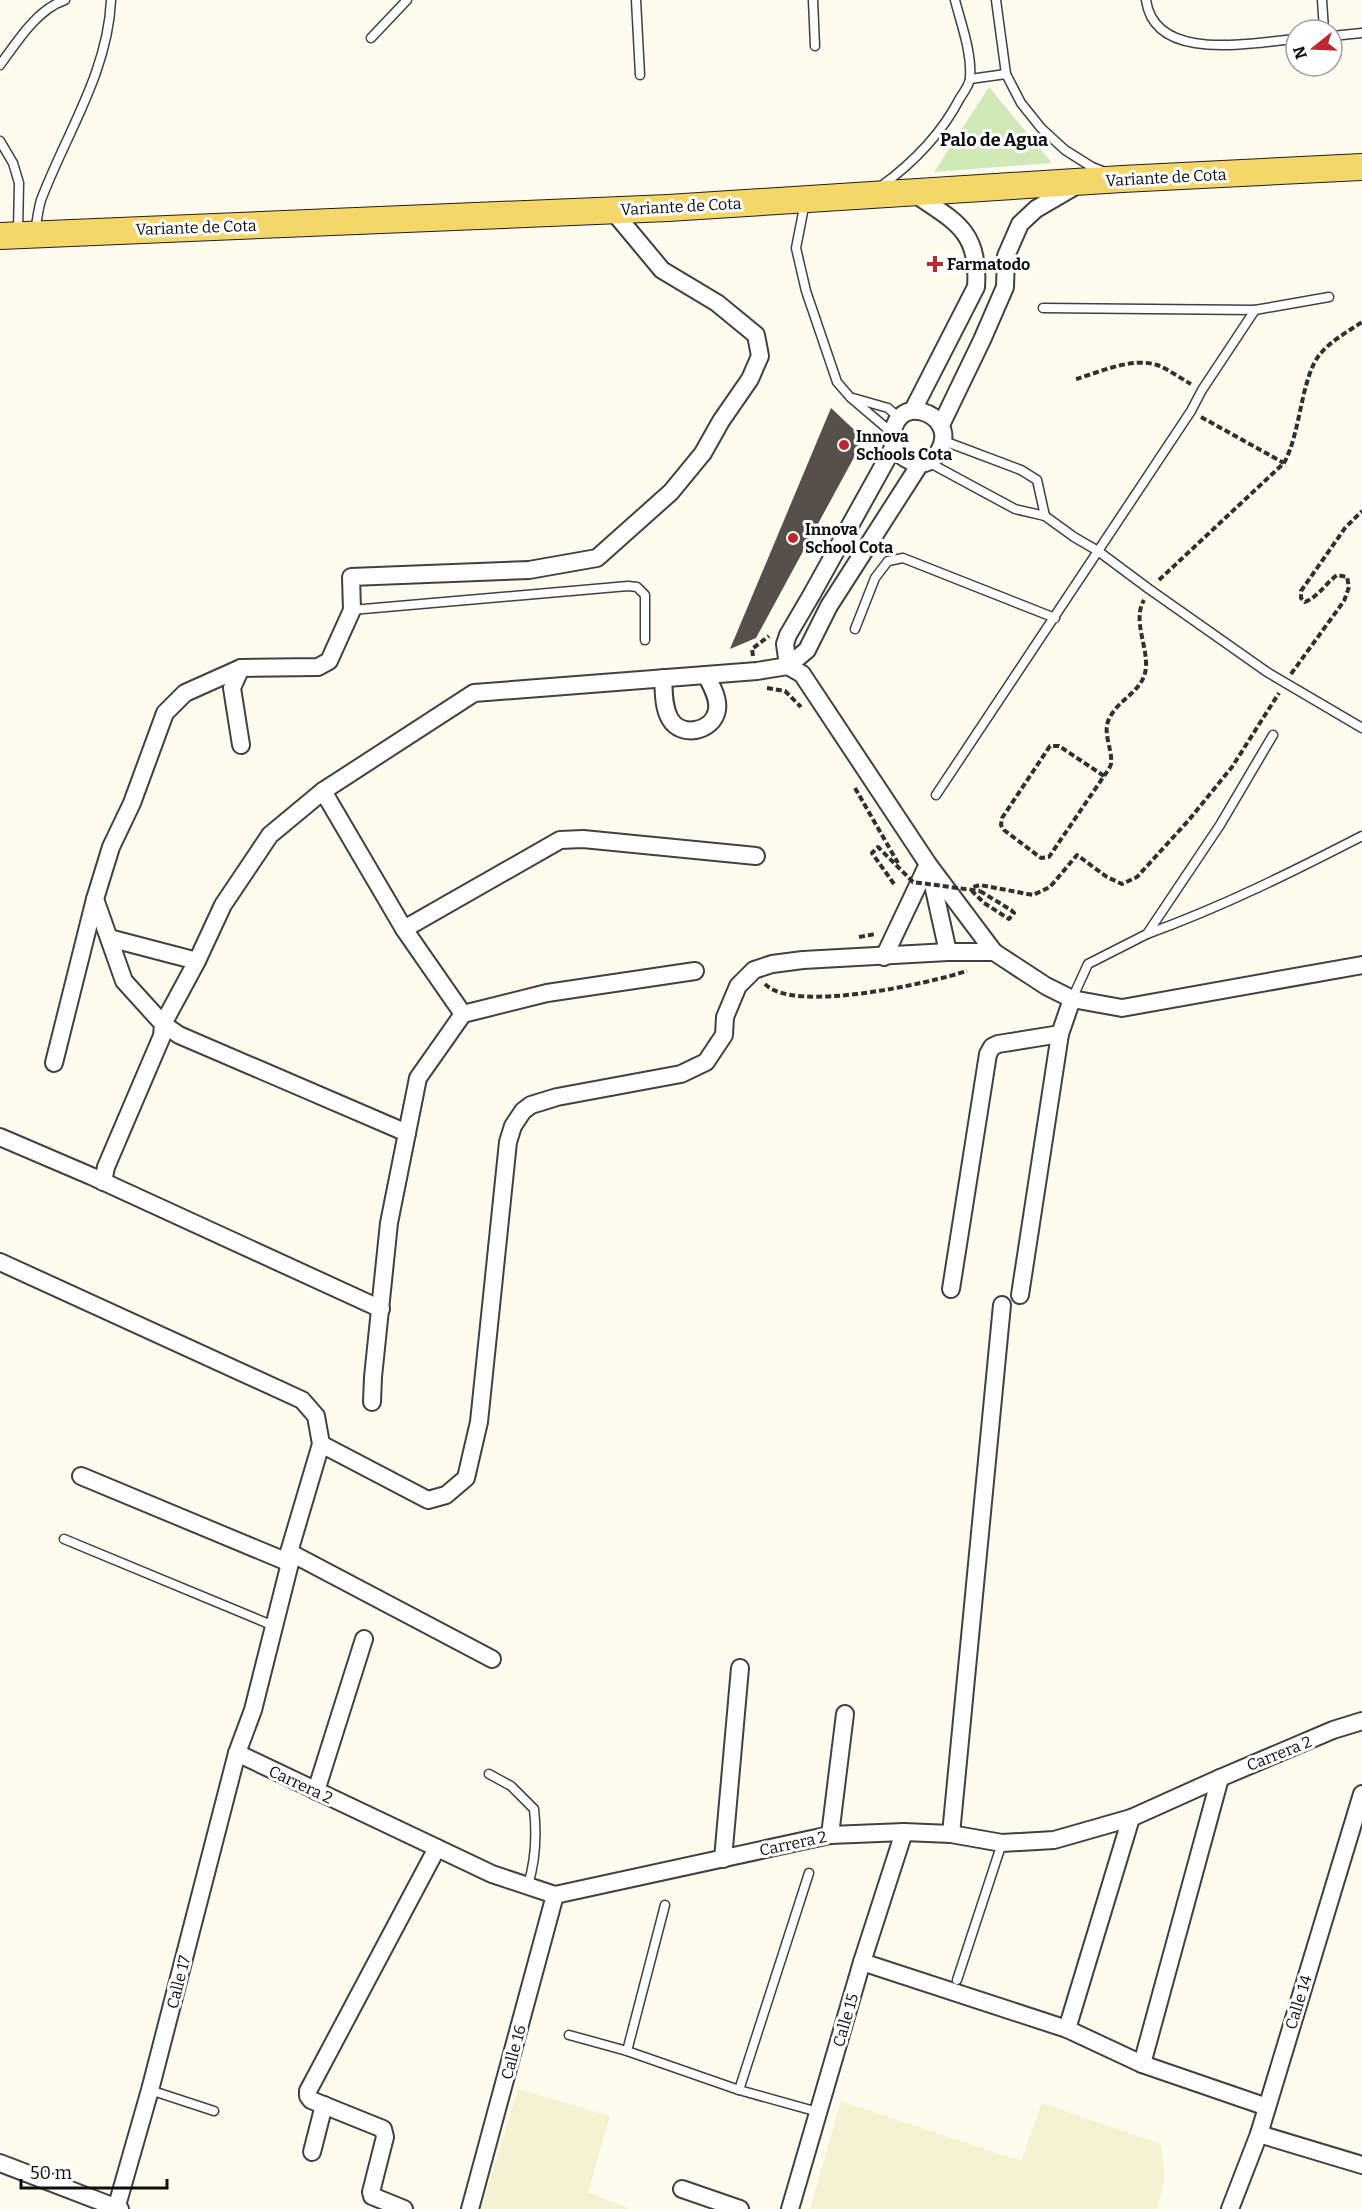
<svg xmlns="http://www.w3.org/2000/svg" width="1362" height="2209" viewBox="0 0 1362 2209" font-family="Bitter,serif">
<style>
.farmland{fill:#f4f2d0}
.green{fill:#d1e8b9}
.building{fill:#564f4a}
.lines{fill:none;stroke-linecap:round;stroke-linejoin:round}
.service-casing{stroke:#414141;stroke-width:11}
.minor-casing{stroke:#414141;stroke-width:20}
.primary-casing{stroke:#1f1f1f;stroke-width:28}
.path{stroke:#303030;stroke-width:4;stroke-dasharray:6 3;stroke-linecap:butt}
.service{stroke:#fff;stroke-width:8}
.minor{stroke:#fff;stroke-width:16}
.primary{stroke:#f5d669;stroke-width:26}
.path-bridge{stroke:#303030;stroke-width:4;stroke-dasharray:6 3;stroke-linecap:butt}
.poi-dot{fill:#ba292d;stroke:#fff;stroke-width:2}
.labels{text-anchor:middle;stroke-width:6;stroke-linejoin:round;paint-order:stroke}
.street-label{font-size:16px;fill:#0e0e0e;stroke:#fff}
.poi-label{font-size:16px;font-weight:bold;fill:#0e0e0e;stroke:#fff;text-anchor:start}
.neighbourhood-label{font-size:18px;font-weight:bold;fill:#0e0e0e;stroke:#fff}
</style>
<rect width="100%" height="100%" fill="#fffcef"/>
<g class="farmland">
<path d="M518,2089L610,2116L588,2192L630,2209H481Z"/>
<path d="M841,2101L1021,2161L1042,2103L1161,2144L1165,2178L1157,2209H810Z"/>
</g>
<path class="green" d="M989,87L1052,163L934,172Z"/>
<path class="building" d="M831,408L864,439L756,638L730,649Z"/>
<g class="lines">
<g class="service-casing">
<g id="service">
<path d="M636,0L640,75"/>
<path d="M813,0L815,46"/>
<path d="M996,0L1006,74L1021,103L1041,128L1065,150L1092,167L1105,172"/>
<path d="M1146,0C1155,64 1253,42 1296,39"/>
<path d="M1322,0L1324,30"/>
<path d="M1332,36L1362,33"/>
<path d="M371,38L407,0"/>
<path d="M0,65C17,42 36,10 65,0"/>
<path d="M970,79L1006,74"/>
<path d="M0,141L13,163L19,183L18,231"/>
<path d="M880,187C913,163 941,135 960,98C964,92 970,84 970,78C972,52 961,24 955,0"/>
<path d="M805,202L796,248L806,291L837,382L850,397L891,432"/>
<path d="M35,232C37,221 38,210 41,200C66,134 108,72 111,0"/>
<path d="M1043,308L1255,310L1329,297"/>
<path d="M853,398L888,408L898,417"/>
<path d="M944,441L1021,470L1037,480L1045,516"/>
<path d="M928,462L1015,509L1045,516L1074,537L1098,551L1149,589L1267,672L1362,728"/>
<path d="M352,610L628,586L637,587L645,595V640"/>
<path d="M855,629L875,578L888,561L903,558L1055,618"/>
<path d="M936,795L1191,411L1202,390L1255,310"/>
<path d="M1147,934C1222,907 1292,872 1362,836"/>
<path d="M1072,999L1088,964L1147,934L1220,825L1273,735"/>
<path d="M64,1539L274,1626"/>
<path d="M489,1774L511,1786L534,1809C537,1836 536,1859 528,1885"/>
<path d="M957,1980L1002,1843"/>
<path d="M569,2035L627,2051L739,2090L818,2112"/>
<path d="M627,2051L665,1905"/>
<path d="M150,2090L214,2111"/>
<path d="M739,2090L809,1873"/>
</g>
</g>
<g class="minor-casing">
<g id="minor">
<path d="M912,192C954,221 980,230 976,287L913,410"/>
<path d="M941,425L982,340L1005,287L1006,256L1020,224L1036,209L1077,185"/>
<path d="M788,666L785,644L788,635L812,594L893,448C885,386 962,412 939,451C927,473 906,462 893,448"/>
<path d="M788,666L802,674L928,864L994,952"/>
<path d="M663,678C664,691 663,707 670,719C681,738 713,732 717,710C719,698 711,685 706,675"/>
<path d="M241,745L232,688L241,668L318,667L329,661L352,610L351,577L529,570L597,558L671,492L703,453L721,421L750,379L760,356L756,335L717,303L662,270L612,210"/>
<path d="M323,791L404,929L463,1014"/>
<path d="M930,871L948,952"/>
<path d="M95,899L124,981L163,1024L162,1036L106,1167L103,1182"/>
<path d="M404,929L560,840L583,839L756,856"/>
<path d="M109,938L197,961"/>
<path d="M884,957L928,864"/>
<path d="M54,1063L95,899L111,847L132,803L165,713L185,693L241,668"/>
<path d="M407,1133L179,1035L163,1024L197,961L223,905L270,835L323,791L474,693L757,671L788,666L807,650L829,606L920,464"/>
<path d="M0,1137L91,1176L381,1309"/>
<path d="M0,1262L302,1400L316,1416L321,1444L289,1552L290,1563L253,1710L237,1753L150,2090L116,2209"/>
<path d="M951,1289L988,1054L992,1047L998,1044L1060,1034L1072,999"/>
<path d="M1020,1295L1060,1034"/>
<path d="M372,1402L373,1377L389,1223L418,1078L463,1014L547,993L695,971"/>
<path d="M321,1444L428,1500L446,1495L466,1478L472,1452L479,1422L508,1142L513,1126L523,1111L531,1105L557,1097L681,1074L706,1062L724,1035L725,1017L738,986L754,970L772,964L803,960L948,952H994L1046,986L1072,999L1122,1008L1362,965"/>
<path d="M81,1476L290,1563"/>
<path d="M289,1552L492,1659"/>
<path d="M237,1753L492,1874L555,1895L830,1835L904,1832L951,1834L1002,1843L1054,1840L1131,1818L1220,1778L1333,1730L1362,1721"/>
<path d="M316,1791L364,1639"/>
<path d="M951,1834L1002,1305"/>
<path d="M830,1835L845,1714"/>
<path d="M723,1859L740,1668"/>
<path d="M862,1962L1067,2029L1142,2064L1267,2107"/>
<path d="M1067,2029L1131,1818"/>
<path d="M1142,2064L1220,1778"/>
<path d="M1259,2134L1362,2165"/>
<path d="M312,2152L324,2105"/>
<path d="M0,2163L120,2209"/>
<path d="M682,2189L740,2209"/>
<path d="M404,2209L372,2196L371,2192L385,2137L383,2129L311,2100L308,2096V2091L437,1848"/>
<path d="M470,2209L555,1895"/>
<path d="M790,2209L862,1962L904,1832"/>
<path d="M1230,2209L1259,2134L1362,1794"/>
</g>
</g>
<g class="primary-casing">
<path id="primary" d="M0,236L668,208L1122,179L1362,167"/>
</g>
<g class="path">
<path d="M1076,379C1100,372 1132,357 1157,365C1168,369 1180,378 1191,384"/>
<path d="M1201,417L1284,463"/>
<path d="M1159,580L1284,463C1301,433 1301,375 1321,353C1332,340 1349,331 1362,322"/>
<path d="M753,656L752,649L769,636"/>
<path d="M1291,674L1344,601L1349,587L1347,577L1337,575C1325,584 1319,596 1305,602L1301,598V591L1345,528L1362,511"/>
<path d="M767,688L785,691L801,707"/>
<path d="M1104,776L1059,746H1050L1002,818L1001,825L1004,830L1041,858L1049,857L1104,776C1106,773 1110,768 1111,764C1113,750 1102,733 1109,719C1119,697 1147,691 1146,663C1146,643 1133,619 1144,600"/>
<path d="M855,788L898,863"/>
<path d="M980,891L1011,910L1014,913L1009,919L984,903L973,892V887L980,885L1033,895L1050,887L1077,855L1107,877L1122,884L1137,877L1188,821L1232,767L1279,693"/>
<path d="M859,937L875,934"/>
<path d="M765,984C793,1014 930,983 967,971"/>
</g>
<use href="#service" class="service"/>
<use href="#minor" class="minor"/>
<use href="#primary" class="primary"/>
<path class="path-bridge" d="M894,884L872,853L878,847L913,882L980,891"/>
</g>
<g class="poi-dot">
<path d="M932 255h6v6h6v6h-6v6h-6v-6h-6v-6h6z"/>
<circle cx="844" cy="445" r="6"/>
<circle cx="793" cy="538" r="6"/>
</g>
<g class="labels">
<g class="street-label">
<text transform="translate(1166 177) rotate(-3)" y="6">Variante de Cota</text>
<text transform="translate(681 206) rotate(-3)" y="6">Variante de Cota</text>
<text transform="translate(196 227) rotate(-2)" y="6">Variante de Cota</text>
<text transform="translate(1279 1753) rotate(-22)" y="6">Carrera 2</text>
<text transform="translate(301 1784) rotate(25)" y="6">Carrera 2</text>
<text transform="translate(793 1843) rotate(-12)" y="6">Carrera 2</text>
<text transform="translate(178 1982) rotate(-76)" y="6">Calle 17</text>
<text transform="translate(1298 2002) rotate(-73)" y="6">Calle 14</text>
<text transform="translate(845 2020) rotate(-74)" y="6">Calle 15</text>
<text transform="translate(513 2052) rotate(-75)" y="6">Calle 16</text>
</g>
<g class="poi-label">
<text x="947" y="270">Farmatodo</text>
<text x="856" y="442">Innova<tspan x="856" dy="18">Schools Cota</tspan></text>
<text x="805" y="535">Innova<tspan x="805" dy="18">School Cota</tspan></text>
</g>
<g class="neighbourhood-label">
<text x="994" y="146">Palo de Agua</text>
</g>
</g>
<g transform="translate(1314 48) rotate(252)"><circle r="28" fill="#ffffff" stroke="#9f9f9f" stroke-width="1.5"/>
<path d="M0-4.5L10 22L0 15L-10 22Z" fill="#ba292d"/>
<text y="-9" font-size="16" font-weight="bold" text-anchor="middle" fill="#0e0e0e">N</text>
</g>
<path d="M21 2179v9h146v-9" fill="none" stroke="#0e0e0e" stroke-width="3"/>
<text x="30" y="2179" font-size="18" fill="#0e0e0e" stroke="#ffffff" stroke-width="4.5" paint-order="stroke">50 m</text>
</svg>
